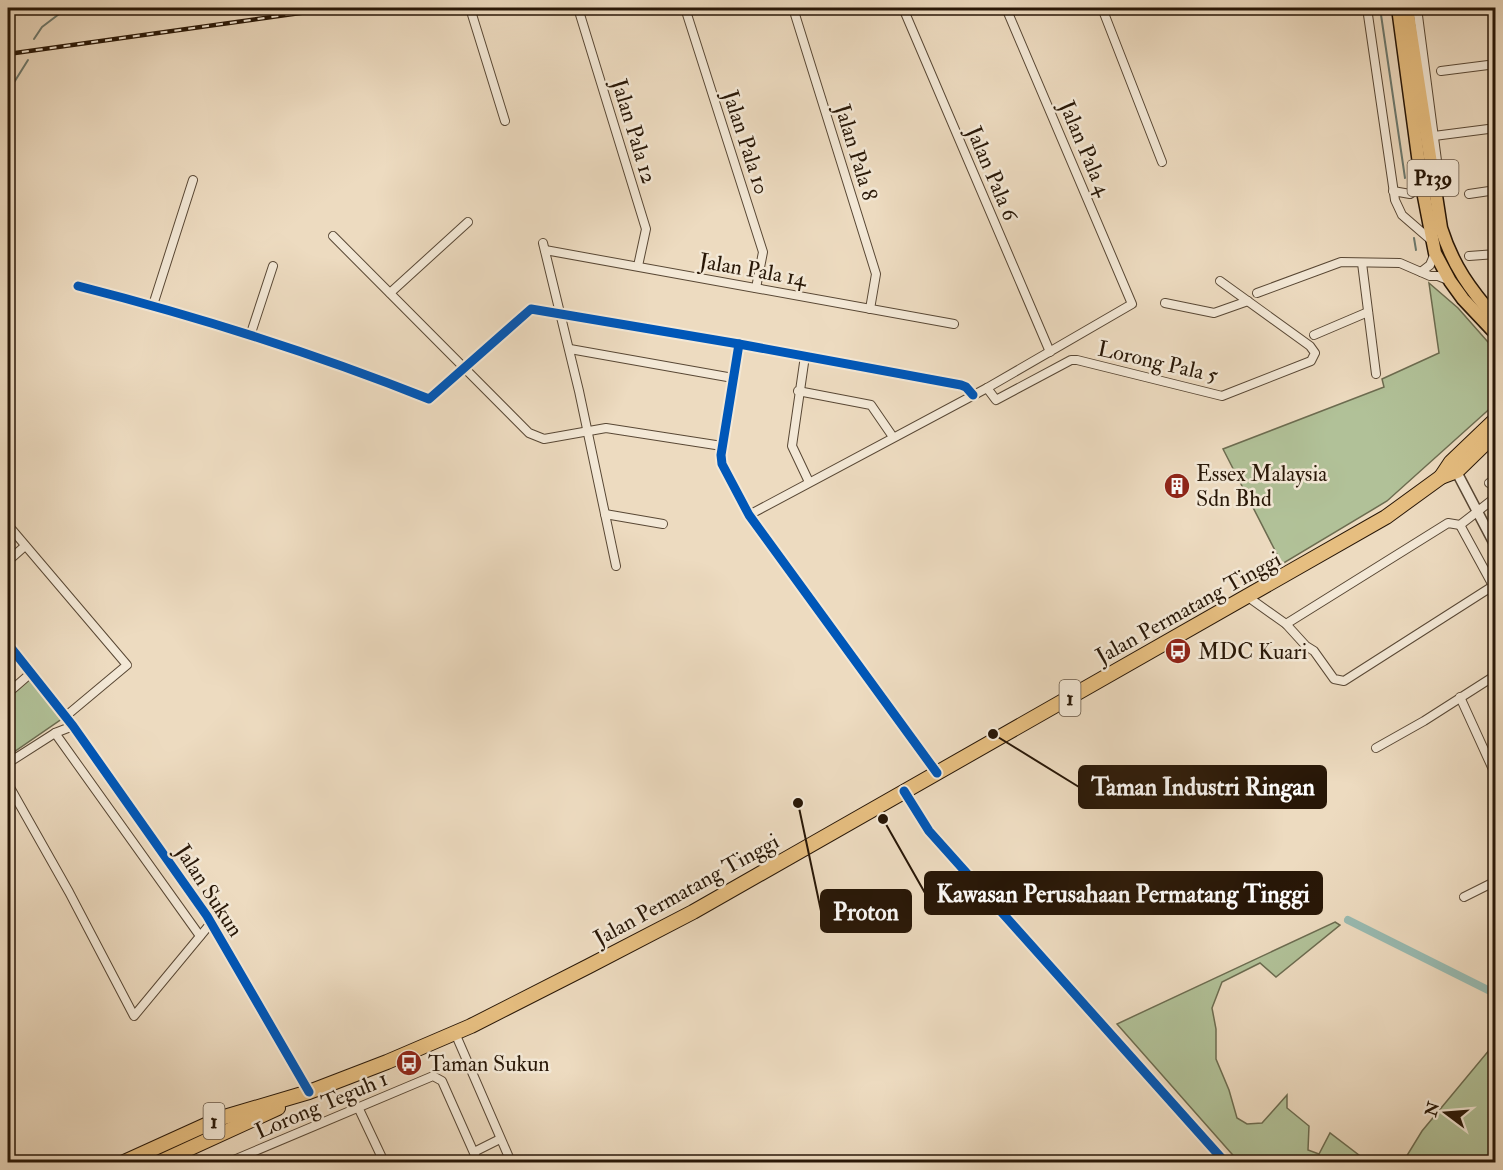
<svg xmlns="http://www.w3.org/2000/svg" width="1503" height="1170" viewBox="0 0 1503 1170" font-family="'IM FELL Double Pica',serif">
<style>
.green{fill:#b1c198;stroke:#6c6c50;stroke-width:1.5}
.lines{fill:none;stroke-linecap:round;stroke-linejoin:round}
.stream{stroke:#6c796e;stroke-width:2}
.canal{stroke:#99bbb2;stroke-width:8}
.minor-casing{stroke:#594835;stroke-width:10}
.tertiary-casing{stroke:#594835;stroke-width:12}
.primary-casing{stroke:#281707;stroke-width:15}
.trunk-casing{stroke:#281707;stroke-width:16}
.minor{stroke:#f3e8d6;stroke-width:8}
.tertiary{stroke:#f3e8d6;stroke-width:9}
.primary{stroke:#e6be80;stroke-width:12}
.trunk{stroke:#e6be80;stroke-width:14}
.rail-casing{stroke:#281707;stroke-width:4.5}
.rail{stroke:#f3e8d6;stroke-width:2;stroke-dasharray:7;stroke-linecap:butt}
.cycleway-casing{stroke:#f3e8d6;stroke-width:13}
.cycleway{stroke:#0057b8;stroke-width:9}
.labels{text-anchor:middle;stroke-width:5;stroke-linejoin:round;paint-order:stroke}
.shield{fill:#f3e8d6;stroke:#655645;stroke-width:1.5}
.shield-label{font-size:21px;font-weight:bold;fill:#281707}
.street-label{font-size:22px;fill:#281707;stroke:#f3e8d6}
.poi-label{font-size:22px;fill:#281707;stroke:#f3e8d6;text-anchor:start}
.leader{fill:none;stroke:#281707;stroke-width:2}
.callout-dot{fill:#281707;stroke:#f3e8d6;stroke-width:2}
.callout{fill:#281707;stroke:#281707;stroke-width:2}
.callout-label{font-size:24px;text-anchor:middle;font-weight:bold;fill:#fff}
</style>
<rect width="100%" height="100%" fill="#eddbc0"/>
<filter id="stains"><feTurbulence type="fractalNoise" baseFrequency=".00333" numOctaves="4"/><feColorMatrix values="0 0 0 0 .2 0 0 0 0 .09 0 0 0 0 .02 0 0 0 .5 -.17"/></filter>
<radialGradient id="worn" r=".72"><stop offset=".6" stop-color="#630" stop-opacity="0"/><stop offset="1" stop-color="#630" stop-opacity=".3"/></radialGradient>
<g class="green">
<path d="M1429,283L1458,308L1495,350V404L1387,501L1282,564L1223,449L1384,387L1382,379L1439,353Z"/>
<path d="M31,673L66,716L8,756V693Z"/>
<path d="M1335,922L1340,925L1276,977L1260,963L1222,982L1212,1008L1216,1029V1059L1229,1090L1237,1118L1247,1124L1262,1123L1287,1095V1108L1309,1126L1308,1150L1319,1154L1330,1133L1368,1162H1239L1117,1024Z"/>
<path d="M1495,1043V1162H1403L1422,1131Z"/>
</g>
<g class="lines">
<g class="stream">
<path d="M1380,8L1405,178"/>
<path d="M34,39L42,27L67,8"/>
<path d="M8,92L28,60"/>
<path d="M1414,238L1416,250"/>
</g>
<path class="canal" d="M1348,920L1496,994"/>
<g class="minor-casing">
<g id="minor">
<path d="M470,8L505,121"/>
<path d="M578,8L646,229L638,266"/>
<path d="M685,8L763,252L756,288"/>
<path d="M793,8L876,274L870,309"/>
<path d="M903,8L1050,352"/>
<path d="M1102,8L1162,162"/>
<path d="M1367,8L1395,200L1402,215L1432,241"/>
<path d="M1417,8L1439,176"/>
<path d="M1441,71L1496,64"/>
<path d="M1434,136L1496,128"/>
<path d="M1393,191L1410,194L1422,186"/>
<path d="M1469,194L1496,190"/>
<path d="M333,236L529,433L544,439L606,428L722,446"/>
<path d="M543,243L579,391L616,566"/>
<path d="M545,250L954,324"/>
<path d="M1469,256L1496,254"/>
<path d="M1362,263L1376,374"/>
<path d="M1421,272L1430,265L1435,253"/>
<path d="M78,286C196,316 316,354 429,399L531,309L739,344L961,385L966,387L973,395"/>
<path d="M390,293L468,222"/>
<path d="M1257,293L1341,262L1400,263L1430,276H1438L1448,280"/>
<path d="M1165,303L1214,313L1248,301"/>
<path d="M153,305L193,180"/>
<path d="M1314,335L1368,312"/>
<path d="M250,336L273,266"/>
<path d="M739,344L721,455L722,464L749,515L937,773"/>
<path d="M570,349L733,378"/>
<path d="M805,356L792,446L809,482"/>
<path d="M987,388L996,400L1071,360H1077L1222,396L1311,361L1315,353L1310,346L1220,281"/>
<path d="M798,391L871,405L893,437"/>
<path d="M1489,483L1496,478"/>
<path d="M605,514L663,524"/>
<path d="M749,515L987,388L1132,304L1006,8"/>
<path d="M8,525L127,665L66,716"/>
<path d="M1460,525L1496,591"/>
<path d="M8,561L25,546"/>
<path d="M1248,597L1286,624L1306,646L1314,651L1334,679L1344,681L1496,584"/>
<path d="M1286,624L1448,523L1460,525L1496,497"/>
<path d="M8,644L73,726L207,916L309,1092"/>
<path d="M8,693L31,673"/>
<path d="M1460,697L1496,776"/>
<path d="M55,733L200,936"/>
<path d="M1376,748L1424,721L1496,675"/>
<path d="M8,763L55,733L73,726"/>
<path d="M8,784L69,892L134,1016L211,923"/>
<path d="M904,791L929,831L1225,1162"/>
<path d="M1464,897L1496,881"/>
<path d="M455,1033L511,1162"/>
<path d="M358,1107L384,1162"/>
<path d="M474,1152L500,1139"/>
<path d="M229,1162L433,1076L442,1081L478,1162"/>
</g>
</g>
<g class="tertiary-casing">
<path id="tertiary" d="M1454,467L1496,547"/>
</g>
<g class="primary-casing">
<g id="primary">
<path d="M1398,8L1422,186L1435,253L1450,281L1463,299L1496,334"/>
<path d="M1407,8L1441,228C1453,266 1470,289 1496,319"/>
</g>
</g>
<g class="trunk-casing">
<g id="trunk">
<path d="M1441,477L1451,462L1496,419"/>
<path d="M124,1162L221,1118L309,1092L387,1062L471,1026L589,966L693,912L1386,517L1441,477L1457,471L1496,433"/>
<path d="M160,1162L278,1108"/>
</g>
</g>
<use href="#minor" class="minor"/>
<use href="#tertiary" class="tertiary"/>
<use href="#primary" class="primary"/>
<use href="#trunk" class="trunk"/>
<g class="rail-casing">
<path id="rail" d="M8,54L336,8"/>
</g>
<use href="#rail" class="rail"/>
<g class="cycleway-casing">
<g id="cycleway">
<path d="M78,286C196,316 316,354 429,399L531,309L739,344L961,385L966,387L973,395"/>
<path d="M739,344L721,455L722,464L749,515L937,773"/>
<path d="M8,644L73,726L207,916L309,1092"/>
<path d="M904,791L929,831L1225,1162"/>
</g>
</g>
<use href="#cycleway" class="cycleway"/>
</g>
<defs>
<g id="building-disc" transform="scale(1.35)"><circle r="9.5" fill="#8f2418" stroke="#f3e8d6"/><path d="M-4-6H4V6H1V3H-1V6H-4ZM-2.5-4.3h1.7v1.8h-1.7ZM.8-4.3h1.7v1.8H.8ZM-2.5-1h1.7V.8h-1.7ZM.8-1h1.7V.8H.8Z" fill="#fff"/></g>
<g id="bus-disc" transform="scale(1.35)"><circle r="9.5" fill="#8f2418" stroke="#f3e8d6"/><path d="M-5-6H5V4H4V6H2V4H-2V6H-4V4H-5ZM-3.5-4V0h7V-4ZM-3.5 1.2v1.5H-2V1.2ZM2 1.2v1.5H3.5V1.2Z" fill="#fff"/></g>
</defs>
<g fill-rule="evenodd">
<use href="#building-disc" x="1177" y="486"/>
<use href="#bus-disc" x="1178" y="651"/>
<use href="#bus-disc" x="409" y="1063"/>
</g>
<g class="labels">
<g class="shield">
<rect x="1407.5" y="160" width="51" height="36" rx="4.5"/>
<rect x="1059.5" y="680" width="21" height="36" rx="4.5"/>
<rect x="203.5" y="1103" width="21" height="36" rx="4.5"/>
</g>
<g class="shield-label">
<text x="1433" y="185">P139</text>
<text x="1070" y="705">1</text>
<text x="214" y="1128">1</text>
</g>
<g class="street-label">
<text transform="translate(635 131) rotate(73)" y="8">Jalan Pala 12</text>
<text transform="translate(747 142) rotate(72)" y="8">Jalan Pala 10</text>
<text transform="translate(1086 148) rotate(67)" y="8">Jalan Pala 4</text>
<text transform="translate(857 152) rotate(73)" y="8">Jalan Pala 8</text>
<text transform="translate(993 173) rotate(67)" y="8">Jalan Pala 6</text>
<text transform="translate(753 269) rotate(10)" y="8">Jalan Pala 14</text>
<text transform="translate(1158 361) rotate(13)" y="8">Lorong Pala 5</text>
<text transform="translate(1188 607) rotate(-29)" y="8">Jalan Permatang Tinggi</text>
<text transform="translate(686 889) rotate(-29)" y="8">Jalan Permatang Tinggi</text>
<text transform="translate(210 890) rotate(57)" y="8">Jalan Sukun</text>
<text transform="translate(321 1104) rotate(-23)" y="8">Lorong Teguh 1</text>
</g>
<g class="poi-label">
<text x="1196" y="481">Essex Malaysia<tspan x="1196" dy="25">Sdn Bhd</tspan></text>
<text x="1198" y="659">MDC Kuari</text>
<text x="428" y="1071">Taman Sukun</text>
</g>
</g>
<path class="leader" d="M993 734L1079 787M883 819L925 893M798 803L821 911"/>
<g class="callout-dot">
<circle cx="993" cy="734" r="6"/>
<circle cx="883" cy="819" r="6"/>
<circle cx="798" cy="803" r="6"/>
</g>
<g class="callout">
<rect x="1079" y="766" width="247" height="42" rx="6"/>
<rect x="925" y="872" width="397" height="42" rx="6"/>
<rect x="821" y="890" width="90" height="42" rx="6"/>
</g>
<g class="callout-label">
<text x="1203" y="795">Taman Industri Ringan</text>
<text x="1123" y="902">Kawasan Perusahaan Permatang Tinggi</text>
<text x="866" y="920">Proton</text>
</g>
<rect width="1503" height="1170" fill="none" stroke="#eddbc0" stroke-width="30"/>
<rect x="9" y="9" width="1485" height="1152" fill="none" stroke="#281707" stroke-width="3"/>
<rect x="15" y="15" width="1473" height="1140" fill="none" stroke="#281707" stroke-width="1.5"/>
<g transform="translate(1446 1113) rotate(286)" stroke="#f3e8d6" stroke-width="4.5" paint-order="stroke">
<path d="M0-4.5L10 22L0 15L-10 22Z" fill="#281707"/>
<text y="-9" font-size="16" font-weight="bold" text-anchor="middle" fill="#281707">N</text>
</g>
<rect width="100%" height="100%" filter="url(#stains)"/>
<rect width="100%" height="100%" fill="url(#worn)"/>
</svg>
